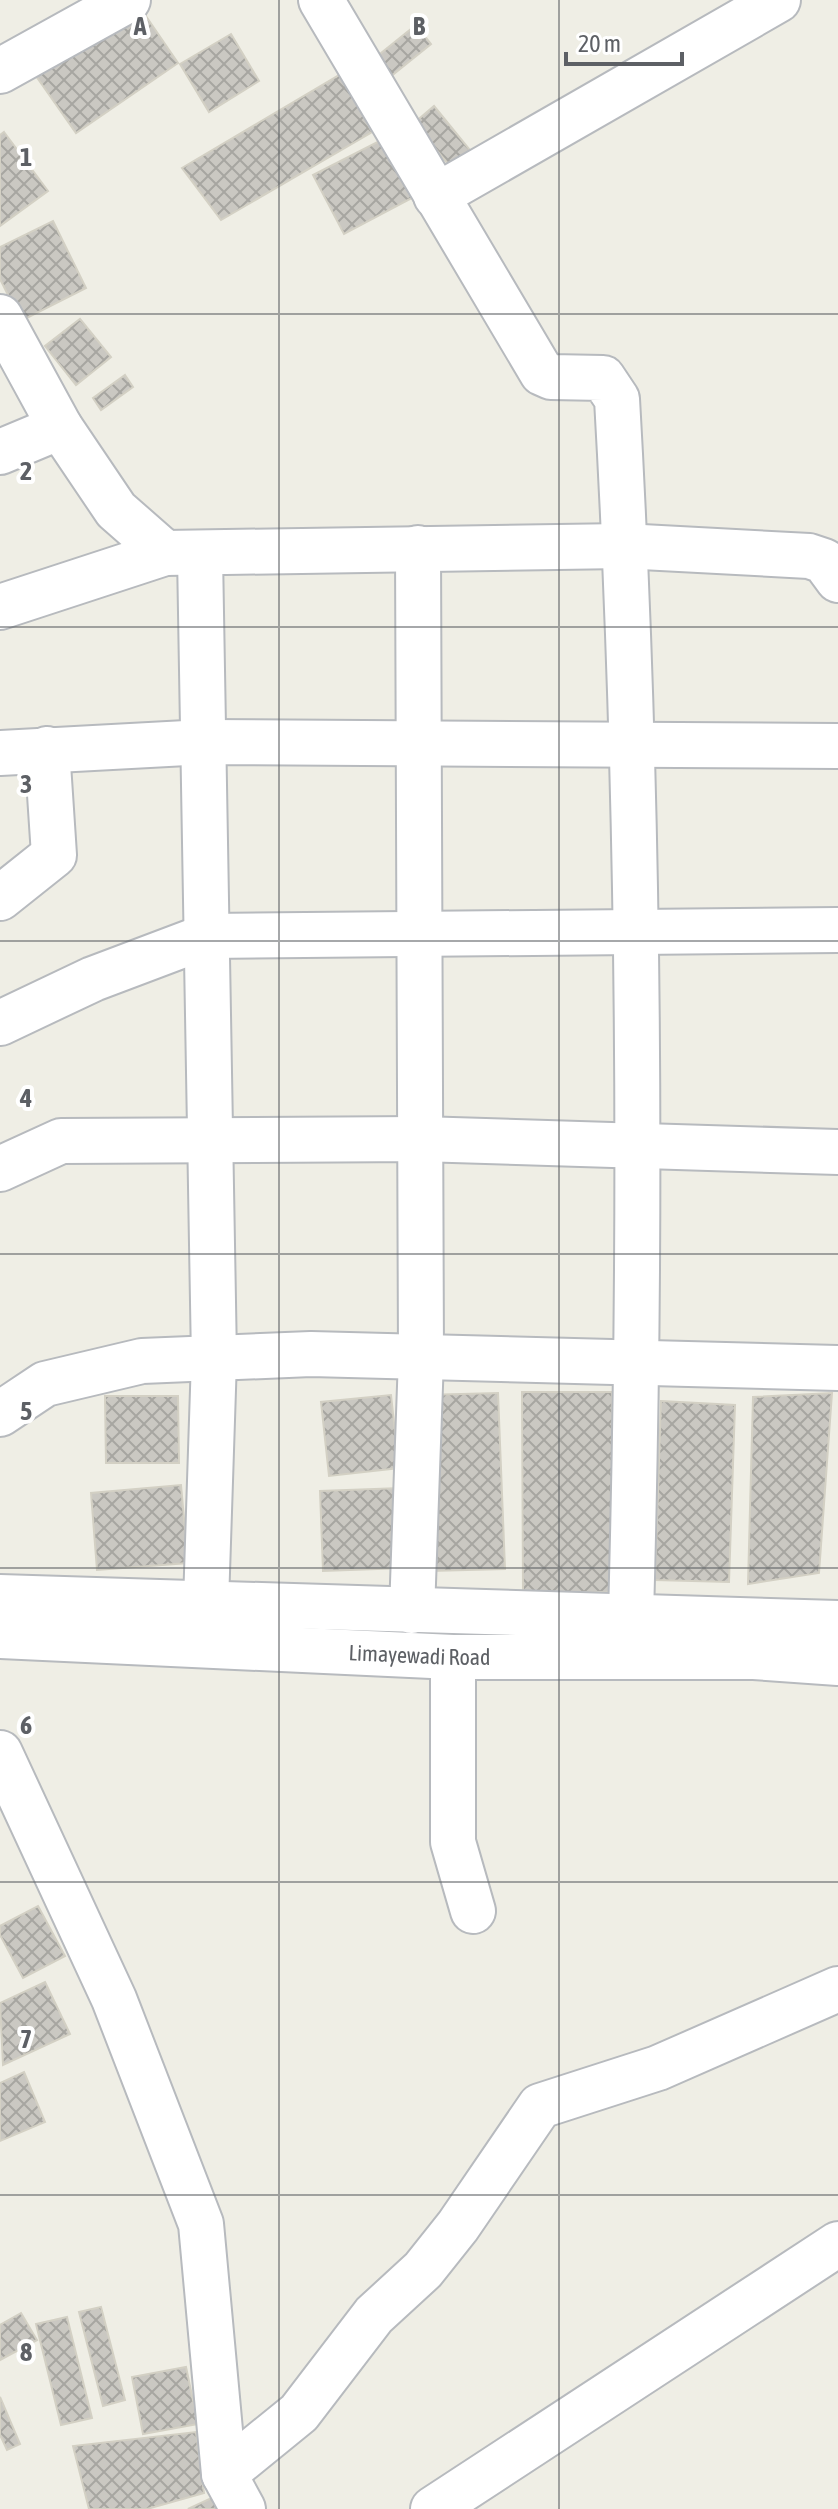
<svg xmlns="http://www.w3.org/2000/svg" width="838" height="2509" viewBox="0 0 838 2509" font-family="'Asap Condensed',sans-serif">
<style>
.building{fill:url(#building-cross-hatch);stroke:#d3d0c4;stroke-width:2}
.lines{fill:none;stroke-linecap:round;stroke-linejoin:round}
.minor-casing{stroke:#b7babe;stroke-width:48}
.minor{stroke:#fff;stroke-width:44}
.grid{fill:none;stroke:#5d6065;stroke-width:2;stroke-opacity:0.55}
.labels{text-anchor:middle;stroke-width:8;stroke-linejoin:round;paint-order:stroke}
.street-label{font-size:22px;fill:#5d6065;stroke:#fff}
.grid-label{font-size:26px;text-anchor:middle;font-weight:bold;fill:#5d6065;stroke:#fff;stroke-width:8;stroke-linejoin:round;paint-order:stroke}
</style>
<defs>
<pattern id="building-cross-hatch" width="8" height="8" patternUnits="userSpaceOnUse" patternTransform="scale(2)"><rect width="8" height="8" fill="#cac8c2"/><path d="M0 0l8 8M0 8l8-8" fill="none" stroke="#a7a6a1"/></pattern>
</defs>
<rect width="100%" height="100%" fill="#efeee5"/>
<g class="building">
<path d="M139,6L178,63L76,133L36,76Z"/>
<path d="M416,25L431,44L385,81L370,62Z"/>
<path d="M231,34L259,81L209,112L180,64Z"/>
<path d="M341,74L372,132L221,220L182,168Z"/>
<path d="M434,106L474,155L454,171L414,123Z"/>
<path d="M4,132L48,191L0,226V135Z"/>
<path d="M395,133L425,191L344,234L313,175Z"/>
<path d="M53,221L86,288L21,321L0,279V247Z"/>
<path d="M80,319L111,357L76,385L45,346Z"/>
<path d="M125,375L133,387L101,410L93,398Z"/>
<path d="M522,1392H612L614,1592H523Z"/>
<path d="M498,1393L505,1569L430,1571L424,1395Z"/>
<path d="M832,1393L819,1573L748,1584L753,1397Z"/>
<path d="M391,1395L399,1468L329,1476L321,1402Z"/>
<path d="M105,1396H178L179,1463H106Z"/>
<path d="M661,1401L735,1405L729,1582L655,1580Z"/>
<path d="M181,1485L188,1563L97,1570L91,1493Z"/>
<path d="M401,1488L404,1568L323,1571L320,1491Z"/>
<path d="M38,1906L65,1956L23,1978L0,1935V1926Z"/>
<path d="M45,1982L70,2034L3,2065L0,2003Z"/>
<path d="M24,2072L45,2122L0,2141V2083Z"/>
<path d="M101,2307L125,2400L103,2406L79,2312Z"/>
<path d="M21,2313L37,2340L0,2360V2325Z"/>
<path d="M67,2317L92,2418L61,2425L36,2324Z"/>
<path d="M186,2367L198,2424L143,2434L132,2377Z"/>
<path d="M0,2397L20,2444L7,2450L0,2435Z"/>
<path d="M196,2432L204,2493L147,2509H89L73,2446Z"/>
<path d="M220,2494L227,2509H188Z"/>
</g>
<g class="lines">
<g class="minor-casing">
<g id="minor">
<path d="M321,0L542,373L551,377L603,378L617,399C640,804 642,1211 631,1616"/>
<path d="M0,71L128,0"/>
<path d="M436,196L778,0"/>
<path d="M0,317L60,427L116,510L165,553L623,546L809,556L824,561L838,580"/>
<path d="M0,452L60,427"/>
<path d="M200,555L214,1359L206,1603"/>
<path d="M0,607L165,553"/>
<path d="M0,753L205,742L838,746"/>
<path d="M0,898L54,855L47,749"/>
<path d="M0,1023L93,979L207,936L838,930"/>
<path d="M0,1169L61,1141L420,1139L838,1152"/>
<path d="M0,1414L45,1384L142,1361L311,1354L838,1368"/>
<path d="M0,1597L838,1623"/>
<path d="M412,1611L421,1358L418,548"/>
<path id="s1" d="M0,1636L453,1657H754L838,1663"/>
<path d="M453,1657V1842L473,1911"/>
<path d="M0,1753L114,1999L201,2224L224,2474L243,2509"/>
<path d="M224,2474L299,2413L374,2315L423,2270L458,2226L540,2106L658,2068L838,1989"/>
<path d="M433,2509L838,2244"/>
</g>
</g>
<use href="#minor" class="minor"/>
</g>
<path class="grid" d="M279,0V2509M559,0V2509M0,314H838M0,627H838M0,941H838M0,1254H838M0,1568H838M0,1882H838M0,2195H838"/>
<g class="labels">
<g class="street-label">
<text dy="8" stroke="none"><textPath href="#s1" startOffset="420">Limayewadi Road</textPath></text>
</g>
</g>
<g class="grid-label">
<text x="140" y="35">A</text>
<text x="419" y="35">B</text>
<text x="26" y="166">1</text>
<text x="26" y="480">2</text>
<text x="26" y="793">3</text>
<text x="26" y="1107">4</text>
<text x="26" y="1420">5</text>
<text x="26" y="1734">6</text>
<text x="26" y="2048">7</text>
<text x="26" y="2361">8</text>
</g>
<path d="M566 52v12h116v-12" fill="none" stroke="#5d6065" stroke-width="4"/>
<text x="578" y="52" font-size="24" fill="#5d6065" stroke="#ffffff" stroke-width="6" paint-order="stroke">20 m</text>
</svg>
